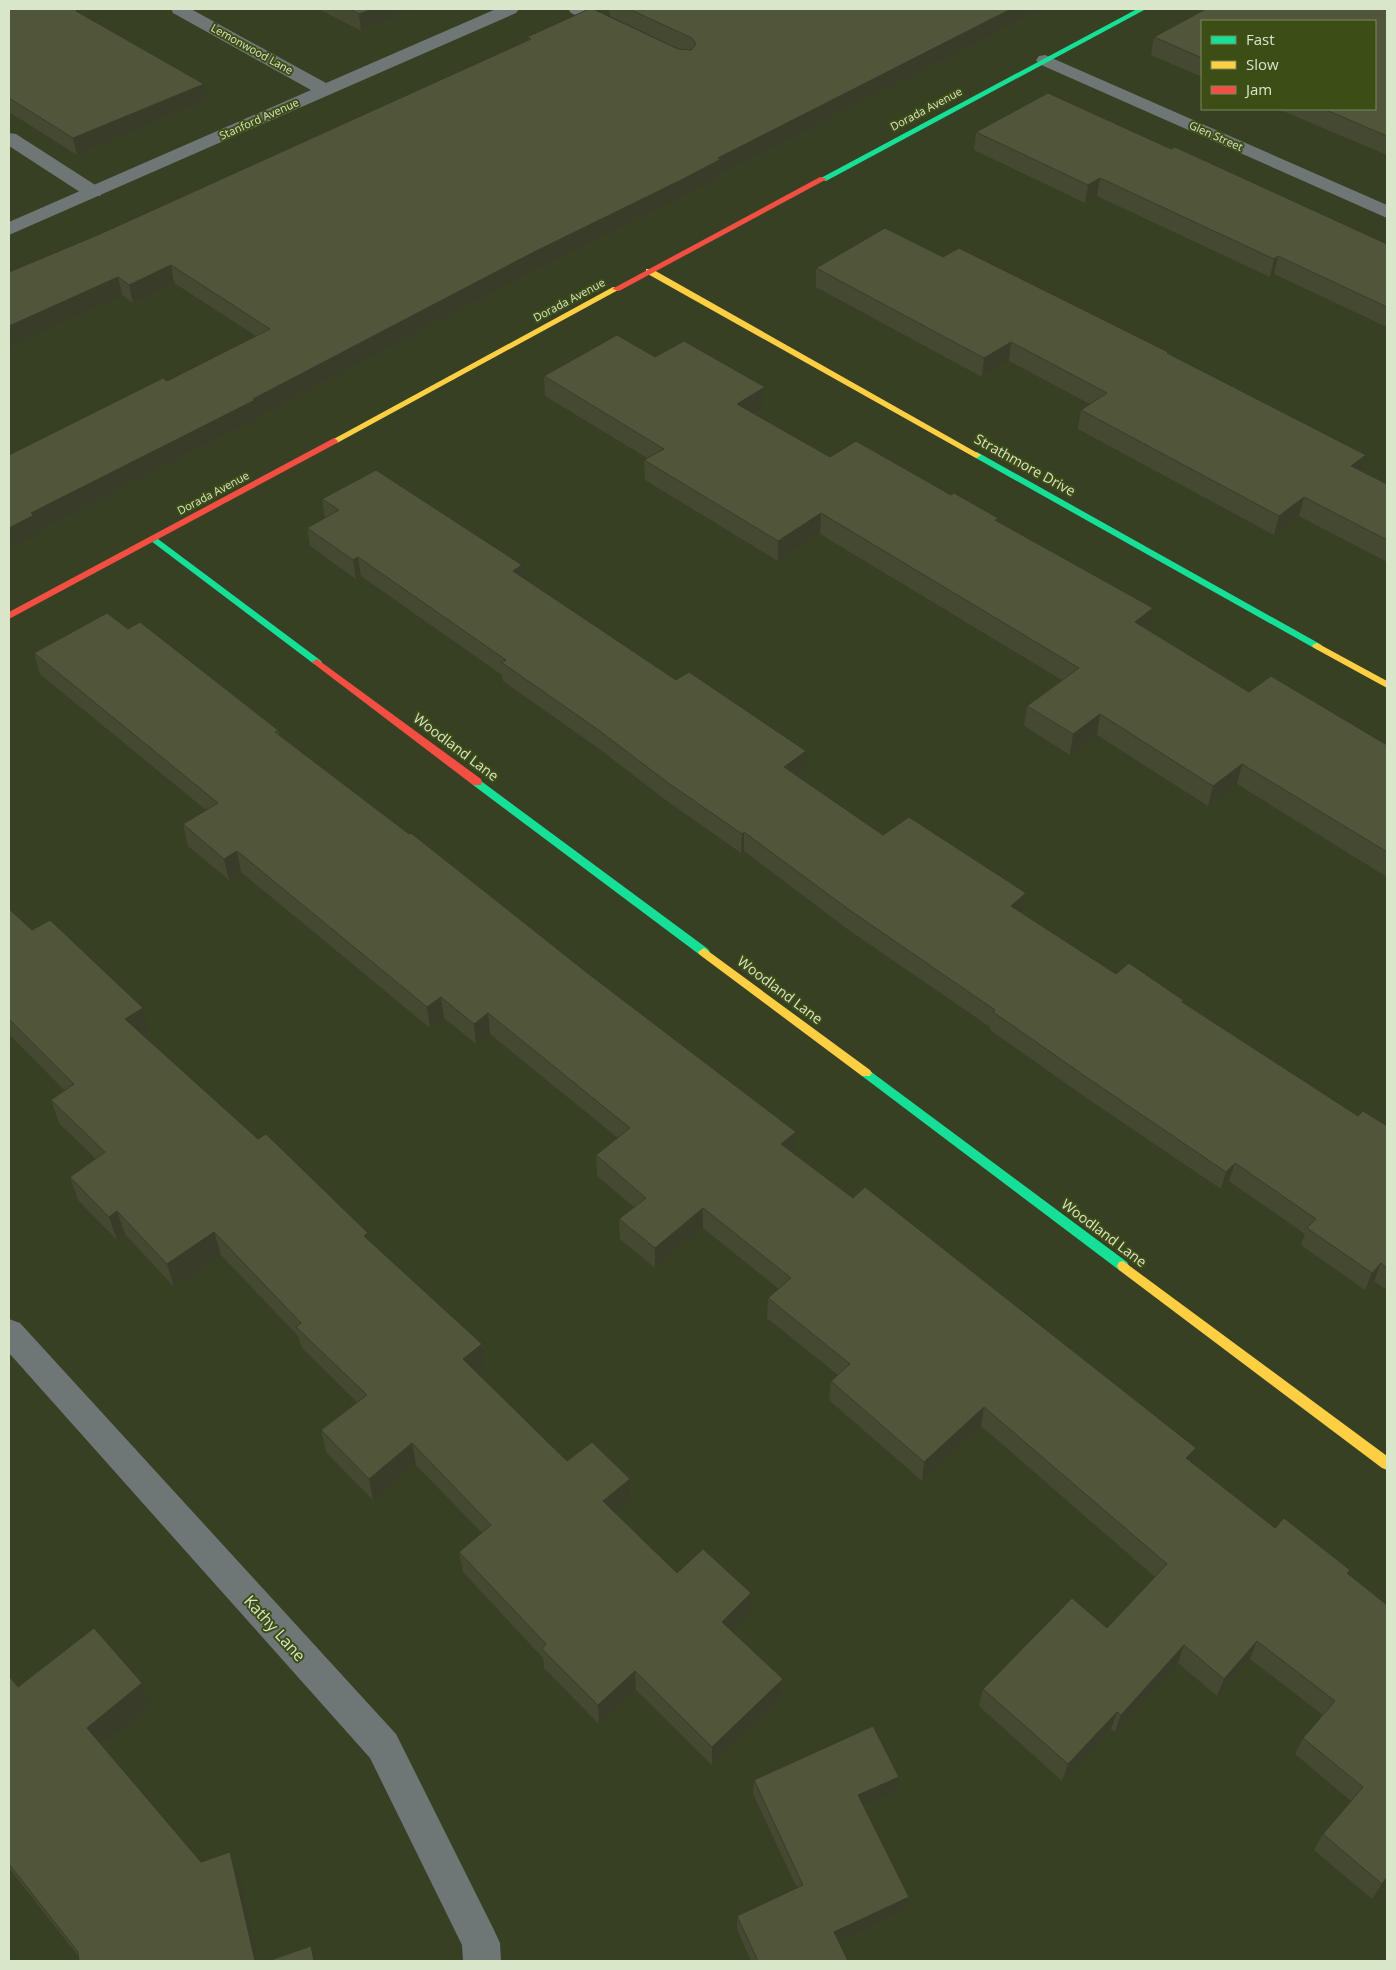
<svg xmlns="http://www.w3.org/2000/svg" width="1396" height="1970" viewBox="0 0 1396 1970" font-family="'Open Sans',sans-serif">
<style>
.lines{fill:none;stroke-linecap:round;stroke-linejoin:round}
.lane{fill:#6e7676;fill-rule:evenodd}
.street{fill:#6e7676;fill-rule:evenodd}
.fast{fill:#16e098;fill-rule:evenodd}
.slow{fill:#ffcf43;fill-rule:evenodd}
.jam{fill:#f24e42;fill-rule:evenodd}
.wall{fill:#464932}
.shaded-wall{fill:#393c29}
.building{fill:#51553a;stroke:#393c29}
.labels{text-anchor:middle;stroke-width:4;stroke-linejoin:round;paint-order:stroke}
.far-street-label{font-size:11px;fill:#dae6c9;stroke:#3c4d16}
.street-label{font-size:14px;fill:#dae6c9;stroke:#3c4d16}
.near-street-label{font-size:16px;fill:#dae6c9;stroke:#3c4d16}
</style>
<rect width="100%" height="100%" fill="#374023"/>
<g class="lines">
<g class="lane">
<path d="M568,9H590L622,23L625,27L622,31H610L571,13Z"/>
<path d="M9,133L16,134L100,188L103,192L100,196H86L9,146Z"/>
</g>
<g class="street">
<path d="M171,9H191L326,83L496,9H519L516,13L9,235V222L311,90L173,13Z"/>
<path d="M1045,55L1387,205V218L1039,64L1036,60L1039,56Z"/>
<path d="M9,1319L20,1323L396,1734L494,1930L500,1943L501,1961H463L462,1945L370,1758L9,1353Z"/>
</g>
<g class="fast">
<path d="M1137,9H1146L826,181L819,179Z"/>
<path d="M977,452L1320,644L1322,646L1320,648H1314L974,457V453Z"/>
<path d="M154,536L320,660L322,662L320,664H314L151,541V537Z"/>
<path d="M477,778L708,949L710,952L708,955H700L473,785L472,782Z"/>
<path d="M866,1068L1127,1262L1129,1266L1127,1270L1123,1271L1119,1270L862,1076L860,1073L862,1070Z"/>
</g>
<g class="slow">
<path d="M646,269H652L981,455L977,458L974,457L646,273Z"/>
<path d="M613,287L620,289L337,443H331L330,441Z"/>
<path d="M1317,643L1387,681V688L1314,648L1312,646L1314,644Z"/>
<path d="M704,948L870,1070L872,1073L870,1076H862L700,955L698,952Z"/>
<path d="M1123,1261L1387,1456V1470L1382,1468L1119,1270L1117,1266L1119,1262Z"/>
</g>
<g class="jam">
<path d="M820,177L827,179L619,291L612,289Z"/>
<path d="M334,438L338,441L337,443L9,619V612Z"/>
<path d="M317,659L481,779L482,782L481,785H473L314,664L312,662Z"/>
</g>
</g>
<g class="wall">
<path d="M9,9L80,13L206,100L77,155L9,112Z"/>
<path d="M319,9H413L361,31Z"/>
<path d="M609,9H1042L721,174V177L681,198L535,270L258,417V418L38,531L39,534L9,549L167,381L256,336L174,283L133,303L122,295L100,234L528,41L527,37L679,49L610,16Z"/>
<path d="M1206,9H1387V155L1278,109H1375V21H1202V77L1151,55L1154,37Z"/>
<path d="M976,132L1171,149L1387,244V327L1274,274L1270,277L1097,196L1085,203L974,150Z"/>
<path d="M943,257L1168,352V354L1362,471L1387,484V562L1299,516L1274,535L1078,429L1081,410L1090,404L1009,361L982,377L816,287V268Z"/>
<path d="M655,357L765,387L764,408L754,414L830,457L951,495L998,518L997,522L1149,628L1148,630L1249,692L1387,745V877L1237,784L1208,806L1097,735L1070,755L1024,726L1027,706L1062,680L820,534L778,561L645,480L644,460L647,458L545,396L544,376Z"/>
<path d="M322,499L522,565L523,578L805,770L797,776L883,835L1026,893L1023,912L1022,913L1116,974L1183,1000V1002L1358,1116L1387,1126V1290L1374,1281L1365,1290L1301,1245L1305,1234L1229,1181L1221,1189L1088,1099L990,1030V1027L846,928L744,851L741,853L667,801L598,748L503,681L502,675L361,576L356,579L310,546L307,528L325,518Z"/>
<path d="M128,629L278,730L279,734L794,1152L793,1153L1275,1528L1350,1570L1348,1574L1387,1605V1880L1372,1899L1314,1850L1323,1834L1351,1801L1295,1754L1303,1738L1323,1715L1250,1659L1217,1696L1178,1663L1115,1732L1111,1729L1062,1781L979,1706L983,1689L1107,1628L1155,1577L981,1426L922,1481L829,1400L831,1381L838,1375L767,1318L768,1298L779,1289L703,1228L655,1268L620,1239L619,1219L634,1207L597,1176L596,1155L618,1138L490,1034L476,1044L444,1018L430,1028L241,872L229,880L188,846L183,824L206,810L40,674L34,653Z"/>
<path d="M9,909L32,930L149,1031L143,1036L258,1139L368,1233L370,1242L482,1344L485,1366L477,1373L567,1461L630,1479L631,1500L615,1513L677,1573L751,1593V1613L732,1631L783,1679L781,1698L712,1765L636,1690L599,1724L544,1668L543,1658L463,1572L459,1552L482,1533L416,1465L373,1500L326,1452L321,1430L357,1402L302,1348L298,1336L221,1255L174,1287L125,1234L117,1240L78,1200L70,1177L96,1159L59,1123L51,1100L64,1090L9,1034Z"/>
<path d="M9,1676L18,1687L151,1705L102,1746L201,1862L230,1852L239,1871L79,1957L9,1868Z"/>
<path d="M754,1780L897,1791L863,1806L906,1910L839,1942L848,1961H751L737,1929V1916L797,1888L753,1794Z"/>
</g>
<g class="shaded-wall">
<path d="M372,9H413L361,31L359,14Z"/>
<path d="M1011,9H1042L721,174V177L681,198L535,270L258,417V418L38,531L39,534L9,549V528L31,513L253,399L534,252Z"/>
<path d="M204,84L206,100L77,155L73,138Z"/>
<path d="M1100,178L1097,196L1085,203L1088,185Z"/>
<path d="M1278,256L1274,274L1270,277L1274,259Z"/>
<path d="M171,265L174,283L133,303L129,285Z"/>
<path d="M118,277L122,295L9,346V326Z"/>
<path d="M1011,342L1009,361L982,377L984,358Z"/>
<path d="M765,387L764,408L736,424L737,404Z"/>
<path d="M1366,455L1361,474L1351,466Z"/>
<path d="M1304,497L1299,516L1274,535L1279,516Z"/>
<path d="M821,513L820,534L778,561V541Z"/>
<path d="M358,557L361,576L356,579L353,560Z"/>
<path d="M522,565L524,584L513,571Z"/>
<path d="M1153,608L1149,628L1131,642L1135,622Z"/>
<path d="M1100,714L1097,735L1070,755L1073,734Z"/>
<path d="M806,751L805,770L783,785L784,767Z"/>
<path d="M1242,764L1237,784L1208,806L1213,786Z"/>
<path d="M744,832V851L741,853L742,834Z"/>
<path d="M237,851L241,872L229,880L224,859Z"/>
<path d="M1026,893L1023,912L1008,924L1011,906Z"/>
<path d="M441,997L444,1018L430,1028L427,1007Z"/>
<path d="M143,1008L149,1031L132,1043L125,1019Z"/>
<path d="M488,1013L490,1034L476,1044L474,1024Z"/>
<path d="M796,1132L794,1152L780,1164L781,1144Z"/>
<path d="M1235,1163L1229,1181L1221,1189L1226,1172Z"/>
<path d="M703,1208V1228L655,1268V1248Z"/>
<path d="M117,1211L125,1234L117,1240L109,1217Z"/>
<path d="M214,1232L221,1255L174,1287L167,1264Z"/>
<path d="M368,1233L373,1256L364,1236Z"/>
<path d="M1381,1263L1374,1281L1365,1290L1372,1273Z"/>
<path d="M482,1344L485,1366L467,1381L463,1359Z"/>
<path d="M984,1407L981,1426L922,1481L924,1462Z"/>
<path d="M412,1443L416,1465L373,1500L369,1479Z"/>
<path d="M1196,1448L1190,1467L1186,1458Z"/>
<path d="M630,1479L631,1500L605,1522L603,1501Z"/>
<path d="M751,1593V1613L722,1641V1622Z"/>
<path d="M1257,1641L1250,1659L1217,1696L1224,1679Z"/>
<path d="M1184,1645L1178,1663L1115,1732L1121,1715Z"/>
<path d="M635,1671L636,1690L599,1724L598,1705Z"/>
<path d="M783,1679L781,1698L712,1765V1747Z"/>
<path d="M142,1683L151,1705L98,1749L87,1728Z"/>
<path d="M1117,1712L1111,1729L1062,1781L1068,1764Z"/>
<path d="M899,1777L897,1791L856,1809L858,1795Z"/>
<path d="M230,1852L239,1871L259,1961H255Z"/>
<path d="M1387,1877V1880L1372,1899L1382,1884Z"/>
<path d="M909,1897L906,1910L832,1945L834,1932Z"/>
<path d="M311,1946L317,1961H314Z"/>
</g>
<g class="building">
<path d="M9,9H80L76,11L204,84L73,138L9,98Z"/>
<path d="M350,9H372L359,14Z"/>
<path d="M589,9H593L678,49L691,50L696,44L692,38L629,9H1011L718,158L721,159L681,180L534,252L253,399L255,400L31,513L34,515L9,528V455L163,378L167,381L270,329L171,265L129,285L118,277L9,326V272L100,234L531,39L527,37Z"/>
<path d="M1206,9H1387V136L1324,109H1375V21H1202V58L1154,37Z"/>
<path d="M1048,93L1171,149L1175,147L1387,244V307L1278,256L1274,259L1100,178L1088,185L976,132Z"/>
<path d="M885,228L943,257L959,248L1168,352L1167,353L1366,455L1351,466L1387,484V540L1304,497L1279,516L1081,410L1107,393L1011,342L984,358L816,268Z"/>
<path d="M617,335L655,357L684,341L765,387L737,404L830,457L856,441L951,495L954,493L998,518L995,520L1153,608L1135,622L1249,692L1271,676L1387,745V852L1242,764L1213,786L1100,714L1073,734L1027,706L1079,668L821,513L778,541L644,460L664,449L544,376Z"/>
<path d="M376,470L522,565L513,571L676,680L689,672L806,751L784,767L883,835L909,817L1026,893L1011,906L1116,974L1129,963L1183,1000L1182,1002L1358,1116L1363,1111L1387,1126V1268L1381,1263L1372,1273L1307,1228L1316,1219L1235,1163L1226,1172L1092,1081L993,1012L995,1010L848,909L744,832L742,834L667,782L597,729L501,662L506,660L358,557L353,560L307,528L339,510L322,499Z"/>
<path d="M107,613L128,629L140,622L278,730L275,732L409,834L411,833L590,975L796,1132L781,1144L853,1198L865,1187L1196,1448L1186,1458L1275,1528L1284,1518L1350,1570L1347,1573L1387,1605V1877L1382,1884L1323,1834L1363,1787L1303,1738L1335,1701L1257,1641L1224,1679L1184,1645L1121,1715L1117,1712L1068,1764L983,1689L1072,1598L1107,1628L1167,1564L984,1407L924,1462L831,1381L850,1364L768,1298L791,1278L703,1208L655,1248L619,1219L646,1198L596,1155L630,1128L488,1013L474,1024L441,997L427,1007L237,851L224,859L183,824L218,803L34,653Z"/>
<path d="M9,909L32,930L50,920L143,1008L125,1019L258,1139L266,1134L368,1233L364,1236L482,1344L463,1359L567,1461L592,1442L630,1479L603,1501L677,1573L703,1549L751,1593L722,1622L783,1679L712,1747L635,1671L598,1705L542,1649L546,1644L459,1552L491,1525L412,1443L369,1479L321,1430L367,1395L296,1327L301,1323L214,1232L167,1264L117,1211L109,1217L70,1177L105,1152L51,1100L74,1084L9,1019Z"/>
<path d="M94,1628L142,1683L87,1728L201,1862L230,1852L255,1961H79L78,1952L9,1864V1676L18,1687Z"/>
<path d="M873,1726L899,1777L858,1795L909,1897L834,1932L848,1961H758L737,1916L803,1885L754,1780Z"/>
<path d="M311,1946L314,1961H268Z"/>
</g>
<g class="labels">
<g class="far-street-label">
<text transform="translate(252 49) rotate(29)" y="4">Lemonwood Lane</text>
<text transform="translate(926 109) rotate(-28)" y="4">Dorada Avenue</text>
<text transform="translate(259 119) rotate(-24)" y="4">Stanford Avenue</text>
<text transform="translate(1216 136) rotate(24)" y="4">Glen Street</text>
<text transform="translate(569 300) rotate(-28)" y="4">Dorada Avenue</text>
<text transform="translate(213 493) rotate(-28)" y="4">Dorada Avenue</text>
</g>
<g class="street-label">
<text transform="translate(1025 465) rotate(29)" y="5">Strathmore Drive</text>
<text transform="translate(456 747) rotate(37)" y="5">Woodland Lane</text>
<text transform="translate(780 990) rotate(37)" y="5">Woodland Lane</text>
<text transform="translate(1104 1233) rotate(37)" y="5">Woodland Lane</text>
</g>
<g class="near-street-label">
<text transform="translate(275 1628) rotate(48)" y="6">Kathy Lane</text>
</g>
</g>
<rect width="1396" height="1970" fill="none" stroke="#dae6c9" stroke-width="20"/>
<rect x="1201" y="20" width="175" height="90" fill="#3c4d16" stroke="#7b8a5e"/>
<rect x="1211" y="36" width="25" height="8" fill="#16e098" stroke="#7b8a5e"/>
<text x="1246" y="45" font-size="15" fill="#dae6c9">Fast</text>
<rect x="1211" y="61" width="25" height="8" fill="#ffcf43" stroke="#7b8a5e"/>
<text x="1246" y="70" font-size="15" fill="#dae6c9">Slow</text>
<rect x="1211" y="86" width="25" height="8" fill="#f24e42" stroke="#7b8a5e"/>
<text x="1246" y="95" font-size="15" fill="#dae6c9">Jam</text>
</svg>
